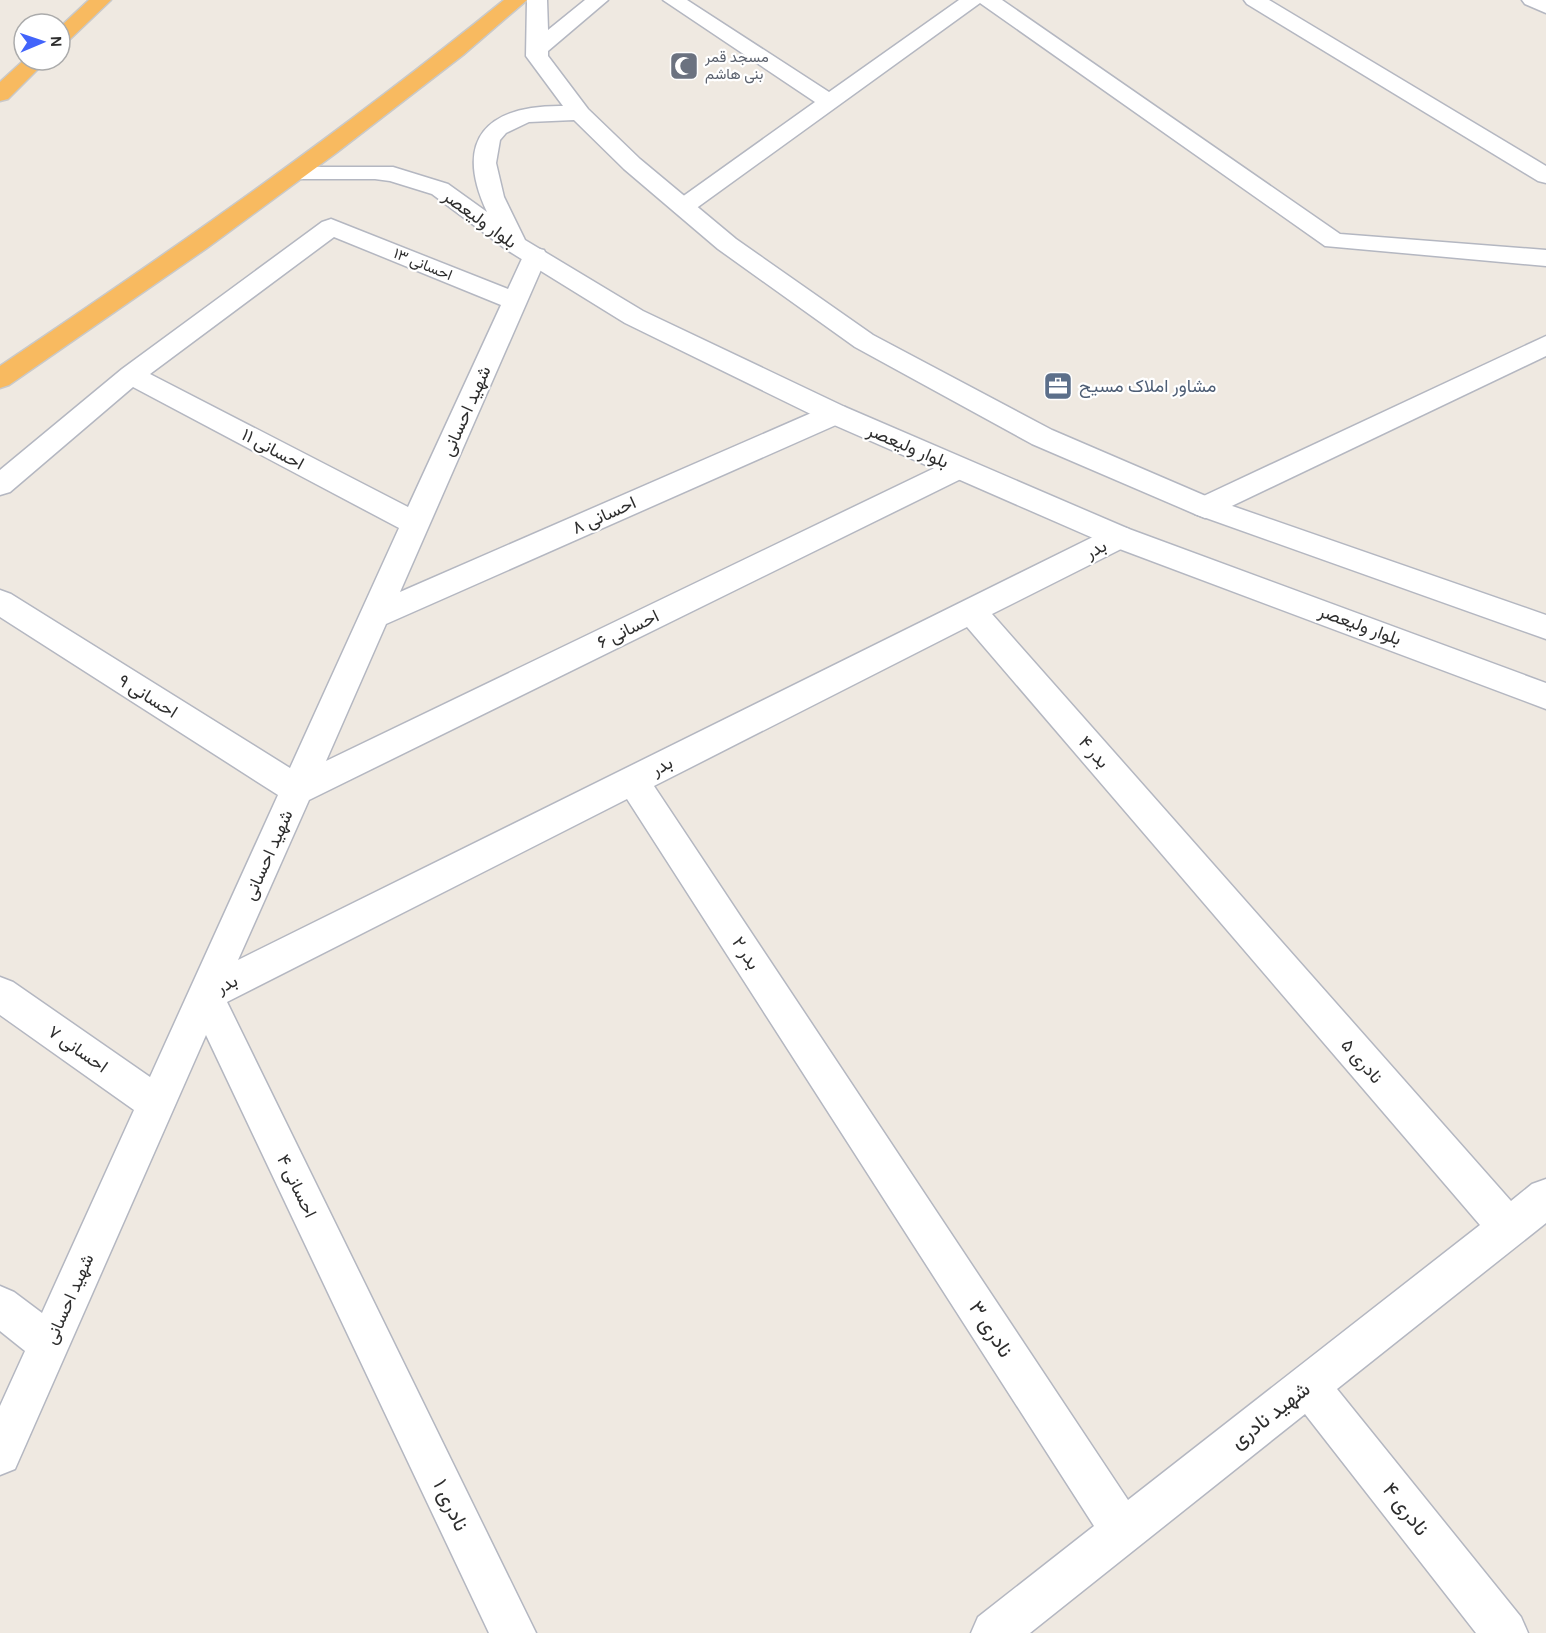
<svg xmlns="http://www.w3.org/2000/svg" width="1546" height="1633" viewBox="0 0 1546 1633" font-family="Karla,Vazirmatn,sans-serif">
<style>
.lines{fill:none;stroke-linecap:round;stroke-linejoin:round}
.minor-casing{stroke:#b4b7c1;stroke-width:3}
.secondary-casing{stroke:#b4b7c1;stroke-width:3}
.trunk-casing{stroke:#c9c9c9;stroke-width:3}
.minor{fill:#fff;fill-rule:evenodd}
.secondary{fill:#fff;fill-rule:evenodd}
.trunk{fill:#f8ba60;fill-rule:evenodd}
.labels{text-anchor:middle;stroke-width:4.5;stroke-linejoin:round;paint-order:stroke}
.far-worship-label{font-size:15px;fill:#5b616d;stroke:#fff;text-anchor:start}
.far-street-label{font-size:15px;fill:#2e2e2e;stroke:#fff}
.street-label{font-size:18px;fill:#2e2e2e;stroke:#fff}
.service-label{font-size:18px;fill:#4e5e75;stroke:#fff;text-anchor:start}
.near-street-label{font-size:21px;fill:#2e2e2e;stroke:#fff}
</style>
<rect width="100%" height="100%" fill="#efe9e1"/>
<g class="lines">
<g class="minor-casing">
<g id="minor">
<path d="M663,0H687L829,92L959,0H1002L1340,234L1546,250V266L1325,246L980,3L691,212L683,214L675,212L671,207L675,202L815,102Z"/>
<path d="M1244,0H1269L1546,166V183L1538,181L1247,4Z"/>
<path d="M1522,0H1546V13L1525,4Z"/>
<path d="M331,219L508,289L526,250L535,248L544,250L547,256L400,592L825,407L835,405L845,407L848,414L845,421L386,624L326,761L949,461L959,458L969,461L973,468L969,475L309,800L238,960L1109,529L1119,526L1129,529L1133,537L1129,545L992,614L1511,1201L1532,1184L1546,1179V1223L1337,1389L1521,1617L1528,1633H1476L1305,1414L1030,1633H971L978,1617L1094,1526L627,799L227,1002L536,1633H489L206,1035L15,1469L0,1475V1406L25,1351L0,1331V1286L14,1292L42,1313L134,1110L0,1015V977L13,982L150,1077L278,795L0,617V590L11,594L290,768L399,528L133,387L10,492L0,495V470L122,369L322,222ZM334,237L501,305L408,507L150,374ZM967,627L1480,1225L1128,1500L654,786Z"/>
<path d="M1546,336V356L1215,514L1205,518L1195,514L1191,507L1195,500Z"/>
</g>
</g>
<g class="secondary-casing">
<path id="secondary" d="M527,0H547L548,30L585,0H608L548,51V56L588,109L640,159L736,239L873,335L1052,430L1215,500L1546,615V639L1195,514L1032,444L855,347L718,249L624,169L574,120L529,122L506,133L500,140L496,163L504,197L525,240L643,311L845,407L1129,529L1546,683V709L1109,545L825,421L625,323L507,250L432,194L390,181L375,179H285L281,174L285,169L293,167H393L448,184L487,212C453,139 487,105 563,106L526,56Z"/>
</g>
<g class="trunk-casing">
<g id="trunk">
<path d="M89,0H111L67,42L60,44V27Z"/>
<path d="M504,0H527L463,55L336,153L207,248L9,385L0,388V366C173,250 343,131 504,0Z"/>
<path d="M24,60H47L8,99L0,101V82Z"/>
</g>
</g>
<use href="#minor" class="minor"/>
<use href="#secondary" class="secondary"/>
<use href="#trunk" class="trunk"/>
</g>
<defs>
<g id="mosque-square" transform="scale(1.5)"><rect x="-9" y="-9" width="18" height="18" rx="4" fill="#6b7280" stroke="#fff"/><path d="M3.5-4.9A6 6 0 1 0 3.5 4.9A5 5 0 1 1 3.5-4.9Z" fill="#fff"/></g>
<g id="office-square" transform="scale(1.5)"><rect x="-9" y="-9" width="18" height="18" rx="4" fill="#5c6f8a" stroke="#fff"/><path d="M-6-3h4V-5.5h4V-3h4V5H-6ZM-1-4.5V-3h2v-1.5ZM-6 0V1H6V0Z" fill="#fff"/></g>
</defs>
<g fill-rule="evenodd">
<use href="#mosque-square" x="684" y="66"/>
<use href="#office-square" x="1058" y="386"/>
</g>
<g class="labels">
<g class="far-worship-label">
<text x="705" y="62">مسجد قمر<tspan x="705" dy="17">بنی هاشم</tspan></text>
</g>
<g class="far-street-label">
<text transform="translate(423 264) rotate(22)" y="5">احسانی ۱۳</text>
</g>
<g class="street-label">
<text transform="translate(480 219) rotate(36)" y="6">بلوار ولیعصر</text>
<text transform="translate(466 411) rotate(-66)" y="6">شهید احسانی</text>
<text transform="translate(908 446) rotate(23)" y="6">بلوار ولیعصر</text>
<text transform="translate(273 449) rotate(28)" y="6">احسانی ۱۱</text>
<text transform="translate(604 515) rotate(-24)" y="6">احسانی ۸</text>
<text transform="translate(1096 549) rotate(-27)" y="6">بدر</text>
<text transform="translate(1360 625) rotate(20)" y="6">بلوار ولیعصر</text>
<text transform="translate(628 629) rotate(-26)" y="6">احسانی ۶</text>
<text transform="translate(148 696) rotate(32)" y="6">احسانی ۹</text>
<text transform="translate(1094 752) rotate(49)" y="6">بدر ۴</text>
<text transform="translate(662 766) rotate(-27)" y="6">بدر</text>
<text transform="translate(268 855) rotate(-66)" y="6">شهید احسانی</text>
<text transform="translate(746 953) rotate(57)" y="6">بدر ۲</text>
<text transform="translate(227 984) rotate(-27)" y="6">بدر</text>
<text transform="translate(78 1049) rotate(35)" y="6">احسانی ۷</text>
<text transform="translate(1362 1061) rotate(49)" y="6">نادری ۵</text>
<text transform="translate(297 1186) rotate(64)" y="6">احسانی ۴</text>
<text transform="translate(69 1299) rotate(-66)" y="6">شهید احسانی</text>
</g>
<g class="service-label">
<text x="1079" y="392">مشاور املاک مسیح</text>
</g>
<g class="near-street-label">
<text transform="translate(991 1329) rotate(57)" y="7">نادری ۳</text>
<text transform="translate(1270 1415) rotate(-38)" y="7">شهید نادری</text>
<text transform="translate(451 1505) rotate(64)" y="7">نادری ۱</text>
<text transform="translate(1406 1509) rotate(52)" y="7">نادری ۴</text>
</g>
</g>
<g transform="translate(42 42) rotate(88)"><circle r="28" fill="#ffffff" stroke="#ababab" stroke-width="1.5"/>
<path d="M0-4.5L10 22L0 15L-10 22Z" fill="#4264fb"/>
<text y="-9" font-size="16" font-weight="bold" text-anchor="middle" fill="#2e2e2e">N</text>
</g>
</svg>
